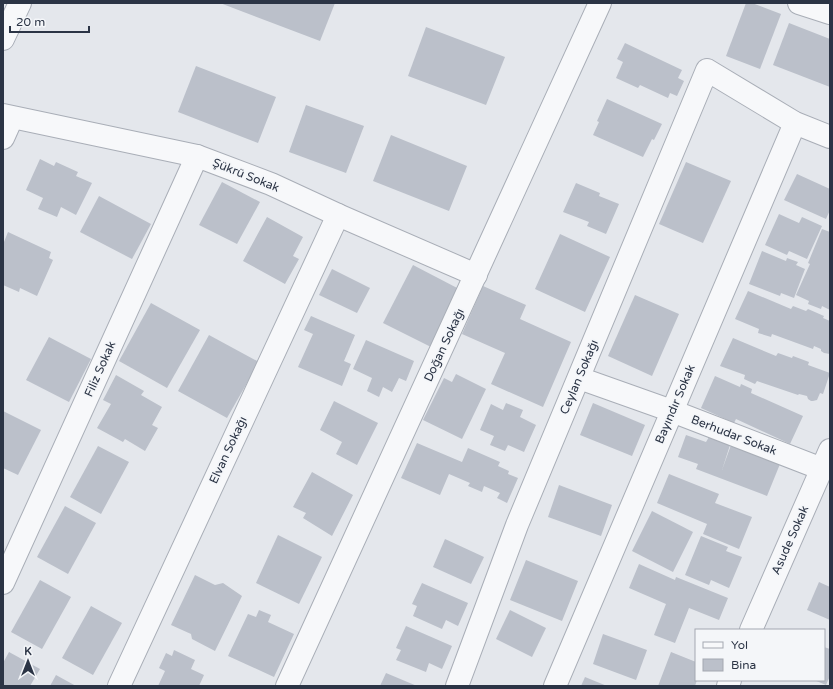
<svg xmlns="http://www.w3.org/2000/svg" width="833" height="689" viewBox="0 0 833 689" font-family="'Varela Round',sans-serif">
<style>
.building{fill:#bbc0ca}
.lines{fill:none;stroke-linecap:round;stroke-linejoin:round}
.street-casing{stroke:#a9aeb7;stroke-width:24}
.street{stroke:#f7f8fa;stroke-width:22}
.labels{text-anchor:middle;stroke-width:3.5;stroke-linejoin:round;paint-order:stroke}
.street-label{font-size:12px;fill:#2b3445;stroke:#f4f6f9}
</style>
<rect width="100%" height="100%" fill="#e4e7ec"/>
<g class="building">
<path d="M220,3H335L320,41Z"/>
<path d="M746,3H752L781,14L760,69L726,56Z"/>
<path d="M789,23L830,39V87L773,65Z"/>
<path d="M426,27L505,57L486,105L408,76Z"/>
<path d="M625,43L682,70L678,78L684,81L677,96L670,93L668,98L640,85L638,88L616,78L623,62L617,59Z"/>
<path d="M196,66L276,97L258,143L178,112Z"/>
<path d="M607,99L662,124L654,140L652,139L643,157L593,135L599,122L597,121Z"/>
<path d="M306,105L364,126L346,173L289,152Z"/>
<path d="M391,135L467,166L449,211L373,181Z"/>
<path d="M40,159L54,166L56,162L78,172L76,176L92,183L76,215L61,207L57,217L38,209L43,198L26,190Z"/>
<path d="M686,162L731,181L703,243L659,224Z"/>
<path d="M797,174L830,189V210L826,219L784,200Z"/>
<path d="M222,182L260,202L237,244L199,225Z"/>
<path d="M576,183L600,193L599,196L619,204L606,234L587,226L589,222L563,212Z"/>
<path d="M99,196L151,224L132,259L80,232Z"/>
<path d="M779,214L799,223L802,217L822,226L807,259L789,251L787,255L765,245Z"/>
<path d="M267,217L303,237L293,256L299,259L285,284L243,261Z"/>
<path d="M822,229L830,232V310L822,306L821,309L808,304L809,301L796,295L810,264L808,263Z"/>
<path d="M8,232L51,252L49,258L53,260L37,296L20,288L19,292L3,285V241L4,242Z"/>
<path d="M560,234L610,257L585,312L535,289Z"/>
<path d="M762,251L786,261L787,258L798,262L796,265L805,269L794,298L781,293L780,296L749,284Z"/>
<path d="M413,265L461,290L431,347L383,323Z"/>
<path d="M332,269L370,288L357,313L319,295Z"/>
<path d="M483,286L526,305L520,319L571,342L543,407L491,384L505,353L462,334Z"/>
<path d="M748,291L791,309L793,306L806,311L808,309L824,316L823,318L830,321V354L824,353L821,351V349L814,346L813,349L772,334L771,337L758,333L759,329L735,319Z"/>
<path d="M635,295L679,314L652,376L608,356Z"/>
<path d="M151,303L200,330L167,388L119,361Z"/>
<path d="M311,316L355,335L344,361L351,364L342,386L298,367L313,334L304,330Z"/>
<path d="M209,335L259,362L227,418L178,391Z"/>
<path d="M49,337L91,359L69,402L26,380Z"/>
<path d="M733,338L776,356L778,353L792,358L793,356L809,362L808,365L830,373L823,394L820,393L817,400L813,401H811L808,399L807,396L799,394L798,395L757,381L755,384L744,379L745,375L720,366Z"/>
<path d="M366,340L414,361L406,381L399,378L392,392L383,387L379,397L367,391L372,378L353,369Z"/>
<path d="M456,374L486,389L462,439L423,420L444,378L452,382Z"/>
<path d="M116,375L144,391L141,395L162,407L152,425L158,428L145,451L125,439L123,442L97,428L111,404L103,400Z"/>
<path d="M715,376L740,387L741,384L752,389L751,393L803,416L790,444L736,419L734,423L701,408Z"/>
<path d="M334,401L378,423L357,465L336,454L342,442L320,430Z"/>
<path d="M506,403L523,410L520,417L536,425L524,452L508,445L505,451L490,445L494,436L480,430L491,404L503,410Z"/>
<path d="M593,403L645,425L632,456L580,435Z"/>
<path d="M3,411L41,430L18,475L3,468Z"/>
<path d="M686,435L706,442L709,437L730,445L722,470L731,445L780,464L767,496L696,469L698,464L678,457Z"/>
<path d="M417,443L462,462L468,448L500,462L498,466L509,471L508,474L518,478L507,503L497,498L500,493L484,486L482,492L468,486L470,483L449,474L440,495L401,478Z"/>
<path d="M98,446L129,462L101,514L70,497Z"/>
<path d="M312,472L353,495L332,536L303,518L306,513L293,507Z"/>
<path d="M669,474L719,494L715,503L752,517L739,549L703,534L707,524L657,503Z"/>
<path d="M559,485L612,505L601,536L548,517Z"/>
<path d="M65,506L96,523L68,574L37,557Z"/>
<path d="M652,511L693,532L673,572L632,551Z"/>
<path d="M278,535L322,557L299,604L256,583Z"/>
<path d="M701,536L728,547L726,551L742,557L729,588L711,580L709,585L685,575Z"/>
<path d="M445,539L484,557L471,584L433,567Z"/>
<path d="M526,560L578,581L562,621L510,600Z"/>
<path d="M639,564L675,580L676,577L728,598L719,620L689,608L675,643L654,635L666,604L629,588Z"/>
<path d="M195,575L215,585L223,583L242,596L215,651L192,639L191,634L171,625Z"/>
<path d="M40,580L71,597L42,649L11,632Z"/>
<path d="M819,582L830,587V620L807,610Z"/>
<path d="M422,583L468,603L458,626L446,620L442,629L413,616L417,606L412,604Z"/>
<path d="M91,606L122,623L93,675L62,658Z"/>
<path d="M259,610L271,615L268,622L294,634L274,677L228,656L248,614L256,617Z"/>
<path d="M510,610L546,628L532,657L496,639Z"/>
<path d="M406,626L452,646L442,669L429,663L426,672L396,660L401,650L396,648Z"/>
<path d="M603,634L647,650L636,680L593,664Z"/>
<path d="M824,647L830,649V676L826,685L814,680H824Z"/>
<path d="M174,650L195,660L191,669L204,675L199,686H158L165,671L159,668L166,653L172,656Z"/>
<path d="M9,652L40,669L30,686H3V663Z"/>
<path d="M671,652L696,662V680H697L695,686H658Z"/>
<path d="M386,673L417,686H380Z"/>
<path d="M56,675L76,686H50Z"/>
<path d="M585,677L607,686H581Z"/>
</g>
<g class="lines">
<g class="street-casing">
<g id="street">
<path d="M799,3L830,13"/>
<path d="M3,39L20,3"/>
<path d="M3,115L197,156L271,184L338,215L476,275"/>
<path d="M3,138L12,118"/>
<path d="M579,378L672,411L822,469"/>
<path d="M3,583L197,156"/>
<path d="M751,630L830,450"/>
<path d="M119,686L338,215"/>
<path d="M287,686L600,3"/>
<path d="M457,686L517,525L707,70L795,123L830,137"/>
<path d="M555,686L795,123"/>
<path d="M728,686L730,680"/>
</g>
</g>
<use href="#street" class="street"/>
</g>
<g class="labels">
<g class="street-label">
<text transform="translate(246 175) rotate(22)" y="4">Şükrü Sokak</text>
<text transform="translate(444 345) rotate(-65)" y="4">Doğan Sokağı</text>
<text transform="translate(100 369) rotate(-66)" y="4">Filiz Sokak</text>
<text transform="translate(579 377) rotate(-67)" y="4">Ceylan Sokağı</text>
<text transform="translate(675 404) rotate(-67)" y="4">Bayındır Sokak</text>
<text transform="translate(734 435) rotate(21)" y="4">Berhudar Sokak</text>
<text transform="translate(228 450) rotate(-65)" y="4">Elvan Sokağı</text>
<text transform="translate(790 540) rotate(-66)" y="4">Asude Sokak</text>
</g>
</g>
<rect width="833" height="689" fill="none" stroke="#2b3445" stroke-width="8"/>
<rect x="695" y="629" width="130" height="52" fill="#f4f6f9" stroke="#a4a8b1"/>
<rect x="703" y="642" width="20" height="6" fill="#f7f8fa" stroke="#a4a8b1"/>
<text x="731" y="649" font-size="12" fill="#2b3445">Yol</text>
<rect x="703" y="659" width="20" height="12" fill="#bbc0ca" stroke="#a4a8b1"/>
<text x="731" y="669" font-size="12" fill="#2b3445">Bina</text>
<g transform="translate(28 661)" stroke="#f4f6f9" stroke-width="3" paint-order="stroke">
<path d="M0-3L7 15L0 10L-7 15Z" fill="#2b3445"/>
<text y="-6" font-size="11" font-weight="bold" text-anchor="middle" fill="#2b3445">K</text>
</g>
<path d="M10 26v6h79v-6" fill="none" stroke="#2b3445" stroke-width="2"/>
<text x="16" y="26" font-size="12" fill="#2b3445" stroke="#f4f6f9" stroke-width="3" paint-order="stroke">20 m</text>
</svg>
